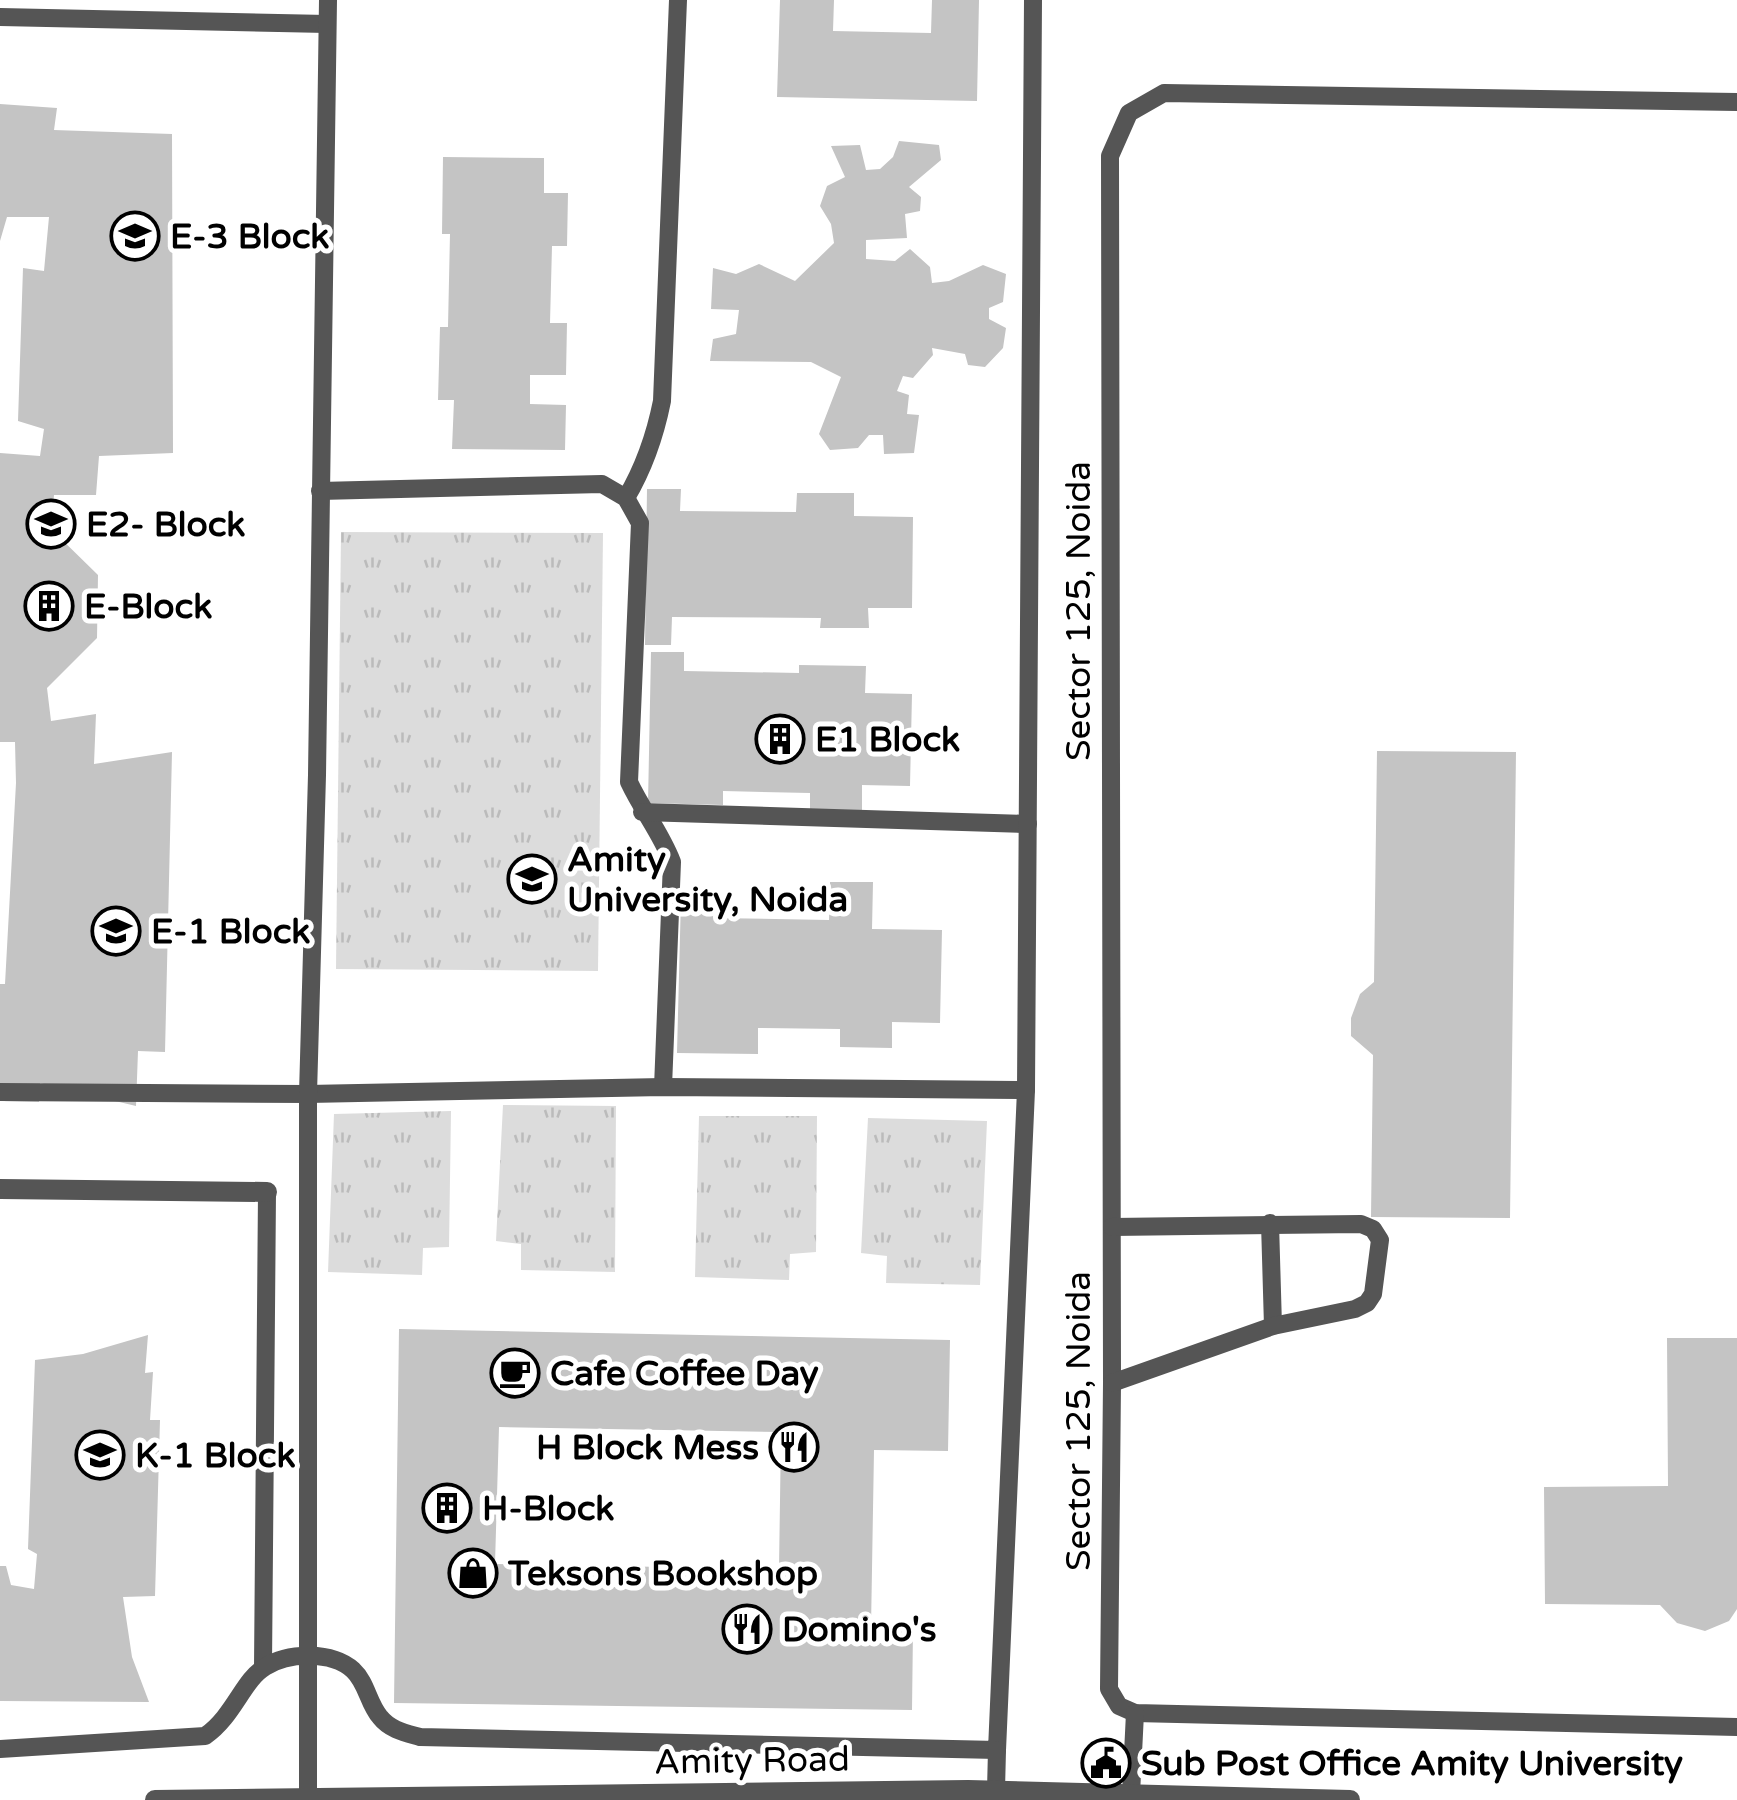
<svg xmlns="http://www.w3.org/2000/svg" width="1737" height="1800" viewBox="0 0 1737 1800" font-family="'Varela Round',sans-serif">
<style>
.grass{fill:url(#grass-tufts)}
.building{fill:#c4c4c4;fill-rule:evenodd}
.lines{fill:none;stroke-linecap:round;stroke-linejoin:round}
.service{stroke:#555;stroke-width:18}
.pedestrian{stroke:#555;stroke-width:20}
.tertiary{stroke:#555;stroke-width:20}
.labels{text-anchor:middle;stroke-width:10;stroke-linejoin:round;paint-order:stroke}
.poi-label{font-size:35px;font-weight:bold;fill:#000;stroke:#fff;text-anchor:start}
.street-label{font-size:35px;fill:#000;stroke:#fff}
</style>
<defs>
<pattern id="grass-tufts" width="24" height="20" patternUnits="userSpaceOnUse" patternTransform="scale(2.5)"><rect width="24" height="20" fill="#dcdcdc"/><path d="M3 7l-1-3M5 7V3M7 7l1-3M15 17l-1-3M17 17v-4M19 17l1-3" fill="none" stroke="#bbb"/></pattern>
</defs>
<rect width="100%" height="100%" fill="#fff"/>
<g class="grass">
<path d="M341,532L603,533L598,971L336,969Z"/>
<path d="M503,1105L616,1106L615,1272L521,1270V1244L496,1241Z"/>
<path d="M451,1111L449,1247L423,1248L422,1275L328,1272L334,1114Z"/>
<path d="M699,1116H817L816,1252L790,1254L789,1280L695,1277Z"/>
<path d="M868,1118L987,1121L980,1285L886,1283L887,1256L861,1253Z"/>
</g>
<g class="building">
<path d="M780,0H834L833,31L931,33L932,0H979L977,101L777,97Z"/>
<path d="M0,104L57,108L54,130L172,134L173,453L99,456L96,495H54L51,529L98,575L97,638L47,688L51,721L96,714L94,764L172,752L165,1052L138,1051L136,1106L40,1083L39,1102L0,1101V984H5L16,783L15,742H0V453L40,456L44,429L18,421L23,268L44,271L49,217H7L0,241Z"/>
<path d="M899,141L939,145L941,160L909,187L921,197L920,211L905,214L907,238L866,240V259L895,261L910,249L930,267L932,283L949,281L983,265L1006,274L1003,302L989,308V319L1006,328L1003,348L985,367L968,365L965,354L932,348L933,355L913,378L903,376L897,391L909,395L907,414L919,415L914,453L884,454L883,435H869L858,448L830,450L819,434L841,377L811,362L710,361L713,339L736,334L739,310L711,309L713,268L736,274L759,264L795,281L834,243L831,224L820,206L827,186L845,177L831,146L860,145L866,170L880,169L893,157Z"/>
<path d="M443,157L544,158V193H568L567,246H552L550,323H567L566,375H530V404L566,405L565,450L452,449L454,400H438L440,327H448L450,234H442Z"/>
<path d="M647,489H681L680,511L796,512L797,493H854V516L913,517L912,608H868L869,628H820L821,618L672,617L671,645H645Z"/>
<path d="M651,652H684V671L799,673V665L866,666L865,693L912,694L910,786L862,785V811L810,810V793L723,791V805L648,803Z"/>
<path d="M1377,751L1516,752L1510,1218L1371,1217L1373,1055L1351,1036V1018L1360,994L1374,982Z"/>
<path d="M830,882H873L872,929L942,930L940,1023L892,1022V1048L840,1047V1029L758,1028V1054L677,1053L681,897H714V918L829,920Z"/>
<path d="M399,1329L950,1340L948,1451L874,1450L871,1628L913,1629L912,1710L394,1703ZM499,1427L781,1432L779,1569L495,1564Z"/>
<path d="M148,1335L145,1373L153,1372L150,1420H160L155,1596L123,1597L132,1657L149,1702L0,1701V1566H6L11,1585L34,1589L37,1554L28,1549L35,1360L83,1354Z"/>
<path d="M1667,1338H1737V1609L1729,1621L1705,1631L1677,1623L1660,1605L1545,1604L1544,1487L1668,1486Z"/>
</g>
<g class="lines">
<g class="service">
<path d="M0,17L327,24"/>
<path d="M1737,102L1164,93L1129,113L1110,156L1112,1383L1109,1689L1119,1706L1135,1713L1737,1727"/>
<path d="M320,491L602,484L626,498L640,523L629,782C642,810 661,833 672,862L663,1087"/>
<path d="M626,498C645,466 655,436 662,401L678,0"/>
<path d="M642,812L1028,824"/>
<path d="M0,1092L308,1094L663,1087L1026,1090"/>
<path d="M1270,1223L1273,1326"/>
<path d="M1112,1227L1361,1224L1373,1229L1380,1240L1373,1294L1367,1303L1355,1309L1273,1326L1112,1383"/>
<path d="M263,1667L267,1192"/>
<path d="M0,1749L205,1736C234,1716 243,1680 265,1667C288,1652 332,1651 353,1670C367,1683 368,1703 380,1717C390,1730 406,1733 420,1737L997,1750L1026,1090L1033,0"/>
<path d="M996,1790L997,1750"/>
<path d="M1131,1794L1135,1713"/>
<path d="M308,1798V1094L317,775L328,0"/>
</g>
<path class="pedestrian" d="M0,1189L267,1192"/>
<path class="tertiary" d="M155,1800L968,1790L1350,1800"/>
</g>
<defs>
<g id="university-ring" transform="scale(2.5)"><circle r="9.5" fill="#fff" stroke="#000" stroke-width="1.5"/><path d="M0-5L7-2L0 1L-7-2ZM-4 1L0 2.5L4 1V4Q0 6-4 4Z" fill="#000"/></g>
<g id="building-ring" transform="scale(2.5)"><circle r="9.5" fill="#fff" stroke="#000" stroke-width="1.5"/><path d="M-4-6H4V6H1V3H-1V6H-4ZM-2.5-4.3h1.7v1.8h-1.7ZM.8-4.3h1.7v1.8H.8ZM-2.5-1h1.7V.8h-1.7ZM.8-1h1.7V.8H.8Z" fill="#000"/></g>
<g id="cafe-ring" transform="scale(2.5)"><circle r="9.5" fill="#fff" stroke="#000" stroke-width="1.5"/><path d="M-5.5-4.5H6V0H3Q3 3.5 0 3.5H-2.5Q-5.5 3.5-5.5 0ZM3-3.2v2h1.7v-2ZM-6 4.5H4V6H-6Z" fill="#000"/></g>
<g id="restaurant-ring" transform="scale(2.5)"><circle r="9.5" fill="#fff" stroke="#000" stroke-width="1.5"/><path d="M-5-6h1v4h1v-4h1v4h1v-4h1v5L-1.5 .5V6h-2V.5L-5-1ZM5-6V6H3V1.5H1.5Q1.5-4 5-6Z" fill="#000"/></g>
<g id="shop-ring" transform="scale(2.5)"><circle r="9.5" fill="#fff" stroke="#000" stroke-width="1.5"/><path d="M-5-2.5h2.3a2.7 3.5 0 0 1 5.4 0H5L5.5 6h-11ZM-1.5-2.5h3a1.5 2.3 0 0 0-3 0Z" fill="#000"/></g>
<g id="civic-ring" transform="scale(2.5)"><circle r="9.5" fill="#fff" stroke="#000" stroke-width="1.5"/><path d="M-.6-6.5H3V-4.5H.6V-3L4-1V1h2V6H-6V1h2V-1L-.6-3ZM-1.2 2.5V6h2.4V2.5Z" fill="#000"/></g>
</defs>
<g fill-rule="evenodd">
<use href="#university-ring" x="135" y="236"/>
<use href="#university-ring" x="51" y="524"/>
<use href="#building-ring" x="49" y="606"/>
<use href="#building-ring" x="780" y="739"/>
<use href="#university-ring" x="532" y="879"/>
<use href="#university-ring" x="116" y="931"/>
<use href="#cafe-ring" x="515" y="1373"/>
<use href="#restaurant-ring" x="794" y="1447"/>
<use href="#university-ring" x="100" y="1455"/>
<use href="#building-ring" x="447" y="1508"/>
<use href="#shop-ring" x="473" y="1573"/>
<use href="#restaurant-ring" x="747" y="1629"/>
<use href="#civic-ring" x="1106" y="1763"/>
</g>
<g class="labels">
<g class="poi-label">
<text x="170" y="248">E-3 Block</text>
<text x="86" y="536">E2- Block</text>
<text x="84" y="618">E-Block</text>
<text x="815" y="751">E1 Block</text>
<text x="567" y="871">Amity<tspan x="567" dy="40">University, Noida</tspan></text>
<text x="151" y="943">E-1 Block</text>
<text x="550" y="1385">Cafe Coffee Day</text>
<text x="759" y="1459" text-anchor="end">H Block Mess</text>
<text x="135" y="1467">K-1 Block</text>
<text x="482" y="1520">H-Block</text>
<text x="508" y="1585">Teksons Bookshop</text>
<text x="782" y="1641">Domino's</text>
<text x="1141" y="1775">Sub Post Office Amity University</text>
</g>
<g class="street-label">
<text transform="translate(1078 611) rotate(-90)" y="12">Sector 125, Noida</text>
<text transform="translate(1078 1421) rotate(-90)" y="12">Sector 125, Noida</text>
<text transform="translate(752 1760) rotate(-1)" y="12">Amity Road</text>
</g>
</g>
</svg>
